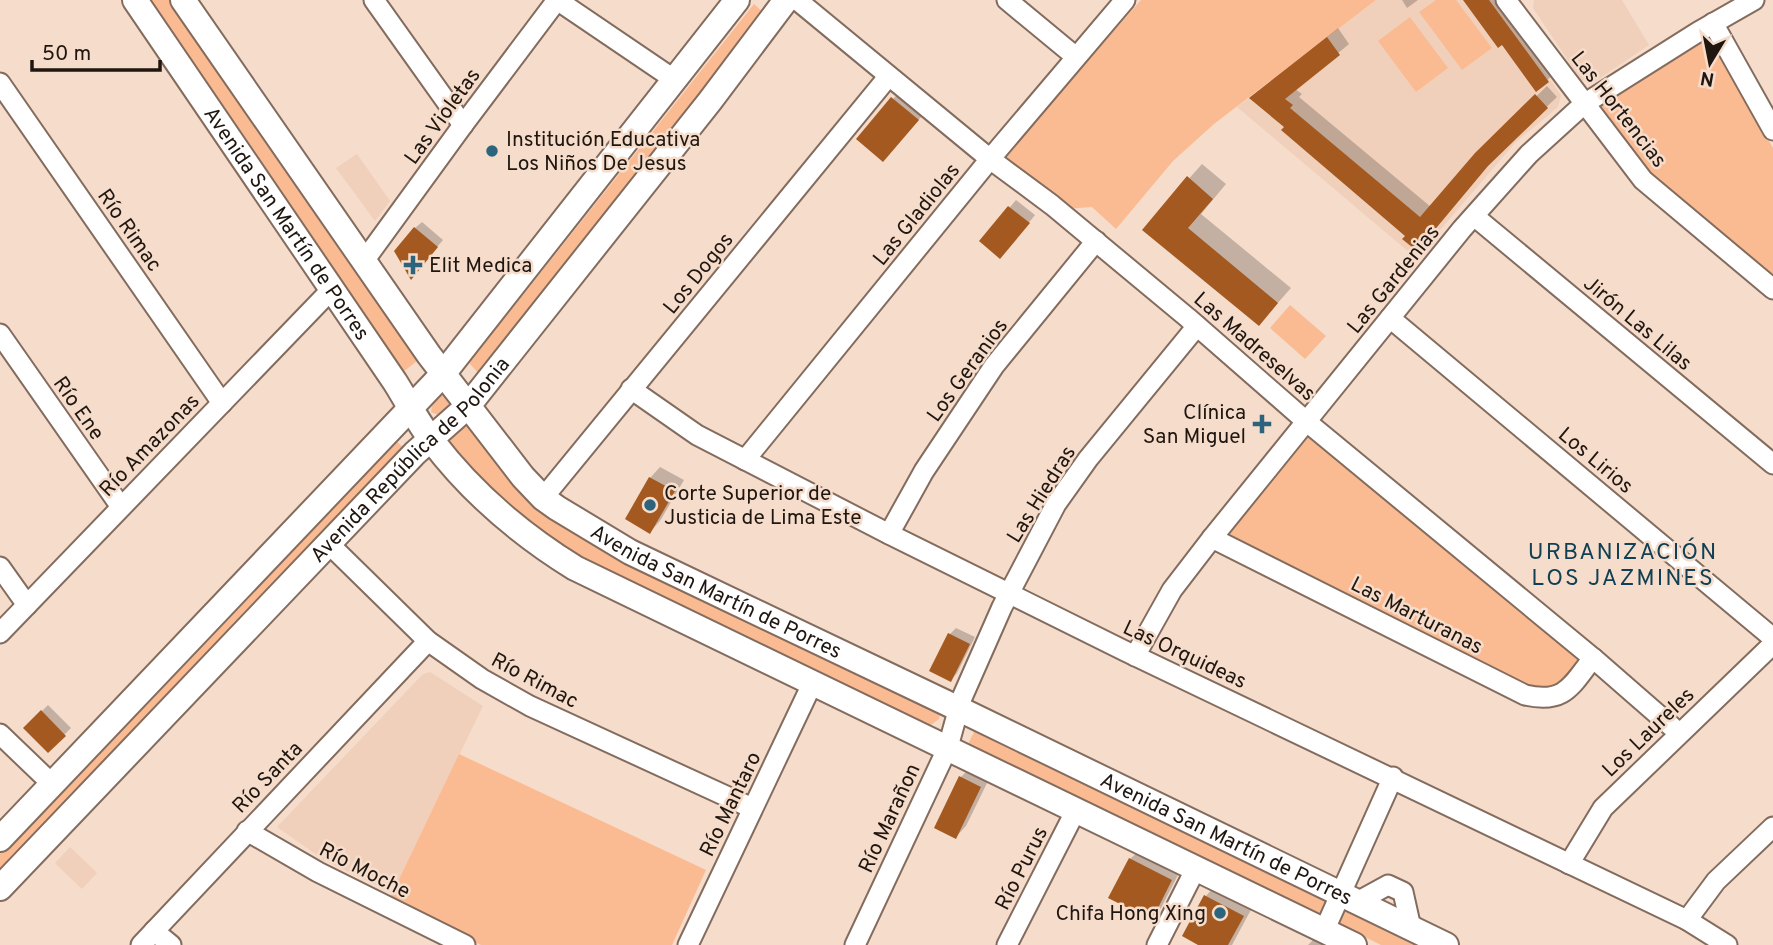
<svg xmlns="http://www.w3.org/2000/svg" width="1773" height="945" viewBox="0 0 1773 945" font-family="Overpass,sans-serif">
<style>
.built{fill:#f1d0bb}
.green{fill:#fbbb92}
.shadow{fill:#0003}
.building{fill:#a3591f}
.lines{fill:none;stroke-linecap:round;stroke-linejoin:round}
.minor-casing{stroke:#836c5e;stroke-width:23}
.major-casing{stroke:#836c5e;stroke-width:28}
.minor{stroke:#fff;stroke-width:19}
.major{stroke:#fff;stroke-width:24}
.poi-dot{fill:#2c647e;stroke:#f6dccb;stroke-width:2.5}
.labels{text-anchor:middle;stroke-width:5;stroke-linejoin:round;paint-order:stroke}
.street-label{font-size:21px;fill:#1f1610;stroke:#f6dccb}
.poi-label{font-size:21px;fill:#1f1610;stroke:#f6dccb;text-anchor:start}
.neighbourhood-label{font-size:23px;letter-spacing:2px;fill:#114054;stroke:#f6dccb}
</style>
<rect width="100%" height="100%" fill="#f6dccb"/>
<g class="built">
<path d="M1376,0H1493L1561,95L1558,107L1515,143L1416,258L1237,107Z"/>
<path d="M1534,0H1622L1649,45L1593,83L1581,80L1533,8Z"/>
<path d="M357,154L390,201L375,221L336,168Z"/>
<path d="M430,672L483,706L392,893L324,860L277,827L423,674Z"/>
<path d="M70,847L97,873L82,889L55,863Z"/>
</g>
<g class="green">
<path d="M146,0H174L422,357L403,372Z"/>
<path d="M1141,0H1376L1214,124L1173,161L1116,229L1092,207L1064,209L1001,159Z"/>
<path d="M1436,0H1456L1492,48L1462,70L1419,12Z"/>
<path d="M754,4L767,16L482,377L469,363Z"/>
<path d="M1410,17L1448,68L1416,92L1378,41Z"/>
<path d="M1707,35L1773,148V280L1647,175L1596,105Z"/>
<path d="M1290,305L1326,336L1305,359L1270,328Z"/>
<path d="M442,395L450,396L453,405L440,416L431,412L432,406Z"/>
<path d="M468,423L534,496L941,709L939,719L928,727L555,544L453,453L447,444L448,433L460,424Z"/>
<path d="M1305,431L1582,658L1568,684L1536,691L1223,533Z"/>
<path d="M394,439L407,451L0,873V849Z"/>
<path d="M977,726L1329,895L1321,917L967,746Z"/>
<path d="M459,754L706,870L672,945H481L389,900Z"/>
<path d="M1344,908L1427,945H1381L1339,924V917Z"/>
</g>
<g class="shadow">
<path d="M1402,0H1418L1407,8Z"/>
<path d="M1465,0H1507L1558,71L1536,89L1502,43Z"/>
<path d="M1338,28L1349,44L1295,89L1302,94L1299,97L1431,207L1477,154L1547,86L1557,97L1496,155L1417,249L1408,235L1251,98Z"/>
<path d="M903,88L928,109L893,149L858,138Z"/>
<path d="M1202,164L1226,184L1201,214L1291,288L1259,324L1144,229Z"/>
<path d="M1016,200L1035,215L1007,250L981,241Z"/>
<path d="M422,222L443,240L417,271L415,228Z"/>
<path d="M660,467L684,480L660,521L650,532L627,519L650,478Z"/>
<path d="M956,628L975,637L957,673L951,680L950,634Z"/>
<path d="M48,705L71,728L48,751L25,728Z"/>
<path d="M971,767L990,777L966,826L956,837L961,777Z"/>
<path d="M1141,849L1181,869L1161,908L1151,918L1130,859Z"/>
<path d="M1215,886L1253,906L1232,945H1202L1205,897Z"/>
<path d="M1314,939L1324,945H1308Z"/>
</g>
<g class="building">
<path d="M1463,0H1489L1549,82L1536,92L1502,45L1498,48Z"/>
<path d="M1327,37L1340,55L1285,99L1293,105L1290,108L1420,217L1475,153L1535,94L1548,108L1488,166L1417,251L1402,239L1405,236L1281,130L1284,127L1249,98Z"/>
<path d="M891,97L919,120L883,162L856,139Z"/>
<path d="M1187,176L1213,199L1188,228L1278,303L1259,326L1142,230Z"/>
<path d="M1008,206L1030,223L1000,259L979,241Z"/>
<path d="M414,227L438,247L411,280L394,251Z"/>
<path d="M649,477L675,491L650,534L625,519Z"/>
<path d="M948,633L970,644L951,682L929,671Z"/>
<path d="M41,710L66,736L48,753L23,728Z"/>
<path d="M959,776L981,787L956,839L934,828Z"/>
<path d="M1129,858L1172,880L1152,920L1108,898Z"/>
<path d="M1204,895L1244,916L1228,945H1198L1182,936Z"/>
</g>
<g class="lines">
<g class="minor-casing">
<g id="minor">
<path d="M374,0L463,125"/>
<path d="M557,0L675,80"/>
<path d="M797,0L990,159L1052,205L1188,318L1307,422L1593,658L1679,733"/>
<path d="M1007,0L1076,57"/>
<path d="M1506,0L1643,180L1773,289"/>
<path d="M1713,23L1773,130"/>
<path d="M0,83L222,403"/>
<path d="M1474,216L1773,464"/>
<path d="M364,261L463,125L557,0"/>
<path d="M1390,318L1773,638"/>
<path d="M0,334L121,507"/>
<path d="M631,389L697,435L889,534L1125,651L1687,920L1727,945"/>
<path d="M745,460L990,159L1125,0"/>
<path d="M543,498L888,77"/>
<path d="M889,534L924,471L994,366L1096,241"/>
<path d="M1212,538L1525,695C1565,704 1571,686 1593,658"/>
<path d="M328,543L428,641L482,679L530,706L752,808"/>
<path d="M0,567L27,605"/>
<path d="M0,633L332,289"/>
<path d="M1135,656L1172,590L1212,538L1462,229L1529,154L1584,104L1698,32L1754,0"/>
<path d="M0,734L52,784"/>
<path d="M247,831L318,872L465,945"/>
<path d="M1569,864L1603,808L1773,644"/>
<path d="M1357,902L1388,885L1403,892L1411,928"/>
<path d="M1687,920L1716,881L1773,827"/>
<path d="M154,931L171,945"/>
<path d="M1324,931L1393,777"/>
<path d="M141,945L428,641"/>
<path d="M688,945L813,682"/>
<path d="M855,945L948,747L961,700L1002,607L1056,504L1088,459L1197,326"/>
<path d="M1007,945L1075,812"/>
<path d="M1157,945L1195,870"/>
</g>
</g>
<g class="major-casing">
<g id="major">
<path id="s1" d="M135,0L395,382C407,401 418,423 433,442C472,493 520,534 575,568L1354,945"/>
<path id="s2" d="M183,0L429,355L523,477L543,498L557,508L630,552L957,708L1446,945"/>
<path d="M0,839L443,374L737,0"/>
<path id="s3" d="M0,888L415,453L468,406L710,101L786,0"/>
</g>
</g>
<use href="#minor" class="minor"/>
<use href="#major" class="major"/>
</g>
<g class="poi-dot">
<circle cx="492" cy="151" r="7"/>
<path d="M409.5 254.5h7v7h7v7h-7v7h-7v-7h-7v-7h7z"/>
<path d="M1258.5 413.5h7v7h7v7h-7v7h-7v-7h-7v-7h7z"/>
<circle cx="650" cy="505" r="7"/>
<circle cx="1220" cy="913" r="7"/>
</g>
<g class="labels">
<g class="street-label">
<text transform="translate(1619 109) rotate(52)" y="7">Las Hortencias</text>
<text transform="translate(442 116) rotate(-54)" y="7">Las Violetas</text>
<text transform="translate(916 214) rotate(-51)" y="7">Las Gladiolas</text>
<text dy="7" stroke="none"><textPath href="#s1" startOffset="270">Avenida San Martín de Porres</textPath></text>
<text transform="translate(130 230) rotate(55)" y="7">Río Rimac</text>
<text transform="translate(698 273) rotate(-51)" y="7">Los Dogos</text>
<text transform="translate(1393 279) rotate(-51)" y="7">Las Gardenias</text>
<text transform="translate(1638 323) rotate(40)" y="7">Jirón Las Lilas</text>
<text transform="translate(1255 346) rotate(41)" y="7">Las Madreselvas</text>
<text transform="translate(967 370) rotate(-54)" y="7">Los Geranios</text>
<text transform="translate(79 408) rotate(55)" y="7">Río Ene</text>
<text transform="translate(149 445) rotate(-46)" y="7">Río Amazonas</text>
<text dy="7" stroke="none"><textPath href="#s3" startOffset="593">Avenida República de Polonia</textPath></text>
<text transform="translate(1596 460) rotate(40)" y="7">Los Lirios</text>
<text transform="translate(1041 494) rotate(-58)" y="7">Las Hiedras</text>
<text dy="7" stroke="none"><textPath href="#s2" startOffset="812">Avenida San Martín de Porres</textPath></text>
<text transform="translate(1417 615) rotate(27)" y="7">Las Marturanas</text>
<text transform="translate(1185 654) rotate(25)" y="7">Las Orquideas</text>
<text transform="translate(535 680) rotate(28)" y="7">Río Rimac</text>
<text transform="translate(1648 732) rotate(-44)" y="7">Los Laureles</text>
<text transform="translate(267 777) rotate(-46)" y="7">Río Santa</text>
<text transform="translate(730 804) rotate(-64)" y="7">Río Mantaro</text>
<text transform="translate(889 818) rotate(-65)" y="7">Río Marañon</text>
<text dy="7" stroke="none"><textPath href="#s2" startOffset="1379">Avenida San Martín de Porres</textPath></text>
<text transform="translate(1021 868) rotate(-63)" y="7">Río Purus</text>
<text transform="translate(365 870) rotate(27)" y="7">Río Moche</text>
</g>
<g class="poi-label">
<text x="506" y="146">Institución Educativa<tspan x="506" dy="24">Los Niños De Jesus</tspan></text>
<text x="429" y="272">Elit Medica</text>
<text x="1246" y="419" text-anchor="end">Clínica<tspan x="1246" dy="24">San Miguel</tspan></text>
<text x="664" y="500">Corte Superior de<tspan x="664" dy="24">Justicia de Lima Este</tspan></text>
<text x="1206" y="920" text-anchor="end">Chifa Hong Xing</text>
</g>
<g class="neighbourhood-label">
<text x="1623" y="559">URBANIZACIÓN<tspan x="1623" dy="26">LOS JAZMINES</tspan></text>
</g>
</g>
<g transform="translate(1710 63) rotate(190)" stroke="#f6dccb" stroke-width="5" paint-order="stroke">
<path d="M0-5L12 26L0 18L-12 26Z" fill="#1f1610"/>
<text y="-10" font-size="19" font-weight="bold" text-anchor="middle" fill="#1f1610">N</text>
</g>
<path d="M32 60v10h128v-10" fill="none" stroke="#1f1610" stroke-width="3.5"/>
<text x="42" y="60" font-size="21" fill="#1f1610" stroke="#f6dccb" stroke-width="5" paint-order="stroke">50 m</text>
</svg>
